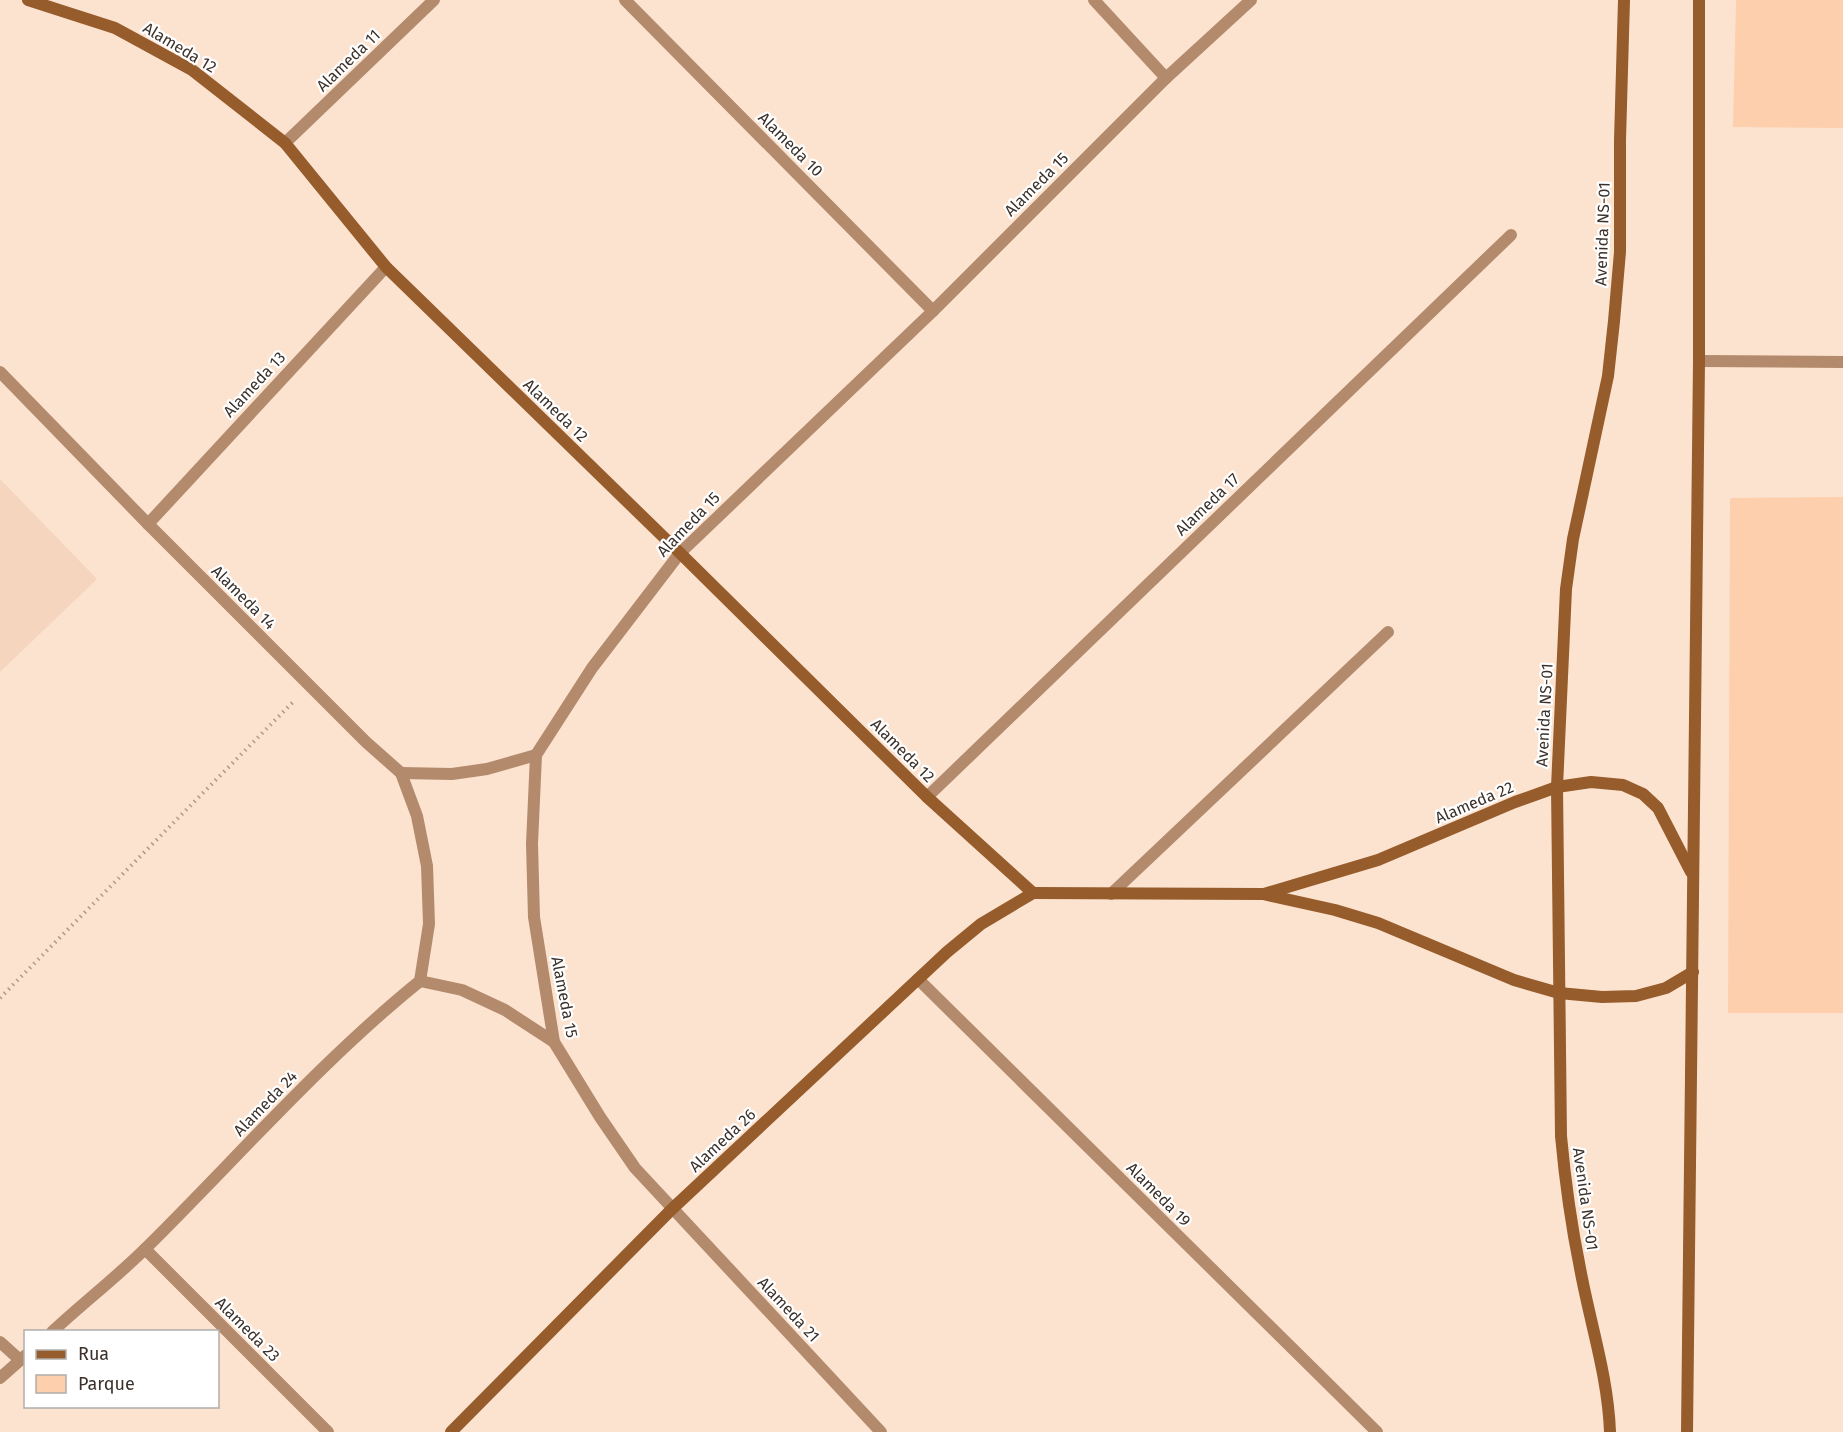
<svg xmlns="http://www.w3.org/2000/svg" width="1843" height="1432" viewBox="0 0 1843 1432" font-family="'Fira Sans',sans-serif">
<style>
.built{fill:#f5d5be}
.green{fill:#fdcfad}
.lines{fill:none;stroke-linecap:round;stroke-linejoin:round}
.path{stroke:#ae9b8d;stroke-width:4;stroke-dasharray:1.5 4.5;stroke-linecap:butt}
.street{stroke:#b38a6c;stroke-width:12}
.secondary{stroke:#965c2c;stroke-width:12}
.labels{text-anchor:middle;stroke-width:4.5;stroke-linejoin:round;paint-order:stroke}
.street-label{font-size:16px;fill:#3b312a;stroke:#fff}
</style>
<rect width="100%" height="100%" fill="#fce3d0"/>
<path class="built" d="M0,479L97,579L0,672Z"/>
<g class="green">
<path d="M1736,0H1843V128L1733,127Z"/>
<path d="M1843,497V1013H1728L1730,498Z"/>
</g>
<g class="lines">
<path class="path" d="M0,998L295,700"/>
<g class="street">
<path d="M625,0L933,311"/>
<path d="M1094,0L1166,78"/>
<path d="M285,143L434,0"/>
<path d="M1699,361L1843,362"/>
<path d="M0,372L148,524L366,742L401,773L417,816L427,866L429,924L420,981C321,1061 237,1158 147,1247C117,1277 83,1303 52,1332"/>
<path d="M148,524L386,267"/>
<path d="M401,773L452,774L487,769L536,755"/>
<path d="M927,797L1511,235"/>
<path d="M1111,894L1388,632"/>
<path d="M918,979L1377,1432"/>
<path d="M420,981L462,990L505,1010L554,1042"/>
<path d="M145,1249L328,1432"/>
<path d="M0,1342L20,1360"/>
<path d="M0,1378L26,1355"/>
<path d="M881,1432L635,1168L600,1117L554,1042L534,917L532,844L536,755L592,668L680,553L933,311L1166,78L1251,0"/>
</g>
<g class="secondary">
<path d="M28,0L115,28L192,70L285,143L386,267L680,553L927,797L1033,893"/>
<path d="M1033,893L1263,894L1335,910L1378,923L1514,980L1559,993L1602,997L1636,996L1666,988L1693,972"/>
<path d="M1264,894L1378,860L1515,802L1557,787L1591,782L1623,785L1643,794L1658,808L1691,872"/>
<path d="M451,1432L672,1209L947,952L981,924L1033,893"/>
<path d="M1610,1432C1608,1376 1590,1323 1580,1268C1571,1224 1565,1180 1561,1136L1557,787L1566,589L1573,539L1608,376L1614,321L1620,252V140L1624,0"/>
<path d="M1687,1432L1699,361V0"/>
</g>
</g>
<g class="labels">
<g class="street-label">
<text transform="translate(180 47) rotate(31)" y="6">Alameda 12</text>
<text transform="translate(348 60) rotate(-44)" y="6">Alameda 11</text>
<text transform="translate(791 144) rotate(45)" y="6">Alameda 10</text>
<text transform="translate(1036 184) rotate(-45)" y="6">Alameda 15</text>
<text transform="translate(1602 234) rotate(-88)" y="6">Avenida NS-01</text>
<text transform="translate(254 384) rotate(-47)" y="6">Alameda 13</text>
<text transform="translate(556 410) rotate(44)" y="6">Alameda 12</text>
<text transform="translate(1207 504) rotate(-44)" y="6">Alameda 17</text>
<text transform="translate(688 524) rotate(-46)" y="6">Alameda 15</text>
<text transform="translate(244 597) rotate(45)" y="6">Alameda 14</text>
<text transform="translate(1544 715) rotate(-87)" y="6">Avenida NS-01</text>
<text transform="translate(903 750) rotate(45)" y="6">Alameda 12</text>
<text transform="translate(1474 802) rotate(-23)" y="6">Alameda 22</text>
<text transform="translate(565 997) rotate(79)" y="6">Alameda 15</text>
<text transform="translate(265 1103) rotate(-46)" y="6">Alameda 24</text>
<text transform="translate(722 1140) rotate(-43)" y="6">Alameda 26</text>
<text transform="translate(1159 1194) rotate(45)" y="6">Alameda 19</text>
<text transform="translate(1586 1199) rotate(82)" y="6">Avenida NS-01</text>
<text transform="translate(789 1309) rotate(47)" y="6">Alameda 21</text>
<text transform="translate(248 1329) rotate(45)" y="6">Alameda 23</text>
</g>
</g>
<rect x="24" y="1330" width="195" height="78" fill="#ffffff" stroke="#b1adaa" stroke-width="1.5"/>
<rect x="36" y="1350" width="30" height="9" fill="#965c2c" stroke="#b1adaa" stroke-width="1.5"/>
<text x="78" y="1360" font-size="18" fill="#3b312a">Rua</text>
<rect x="36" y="1375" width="30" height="18" fill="#fdcfad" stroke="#b1adaa" stroke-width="1.5"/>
<text x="78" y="1390" font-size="18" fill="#3b312a">Parque</text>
</svg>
